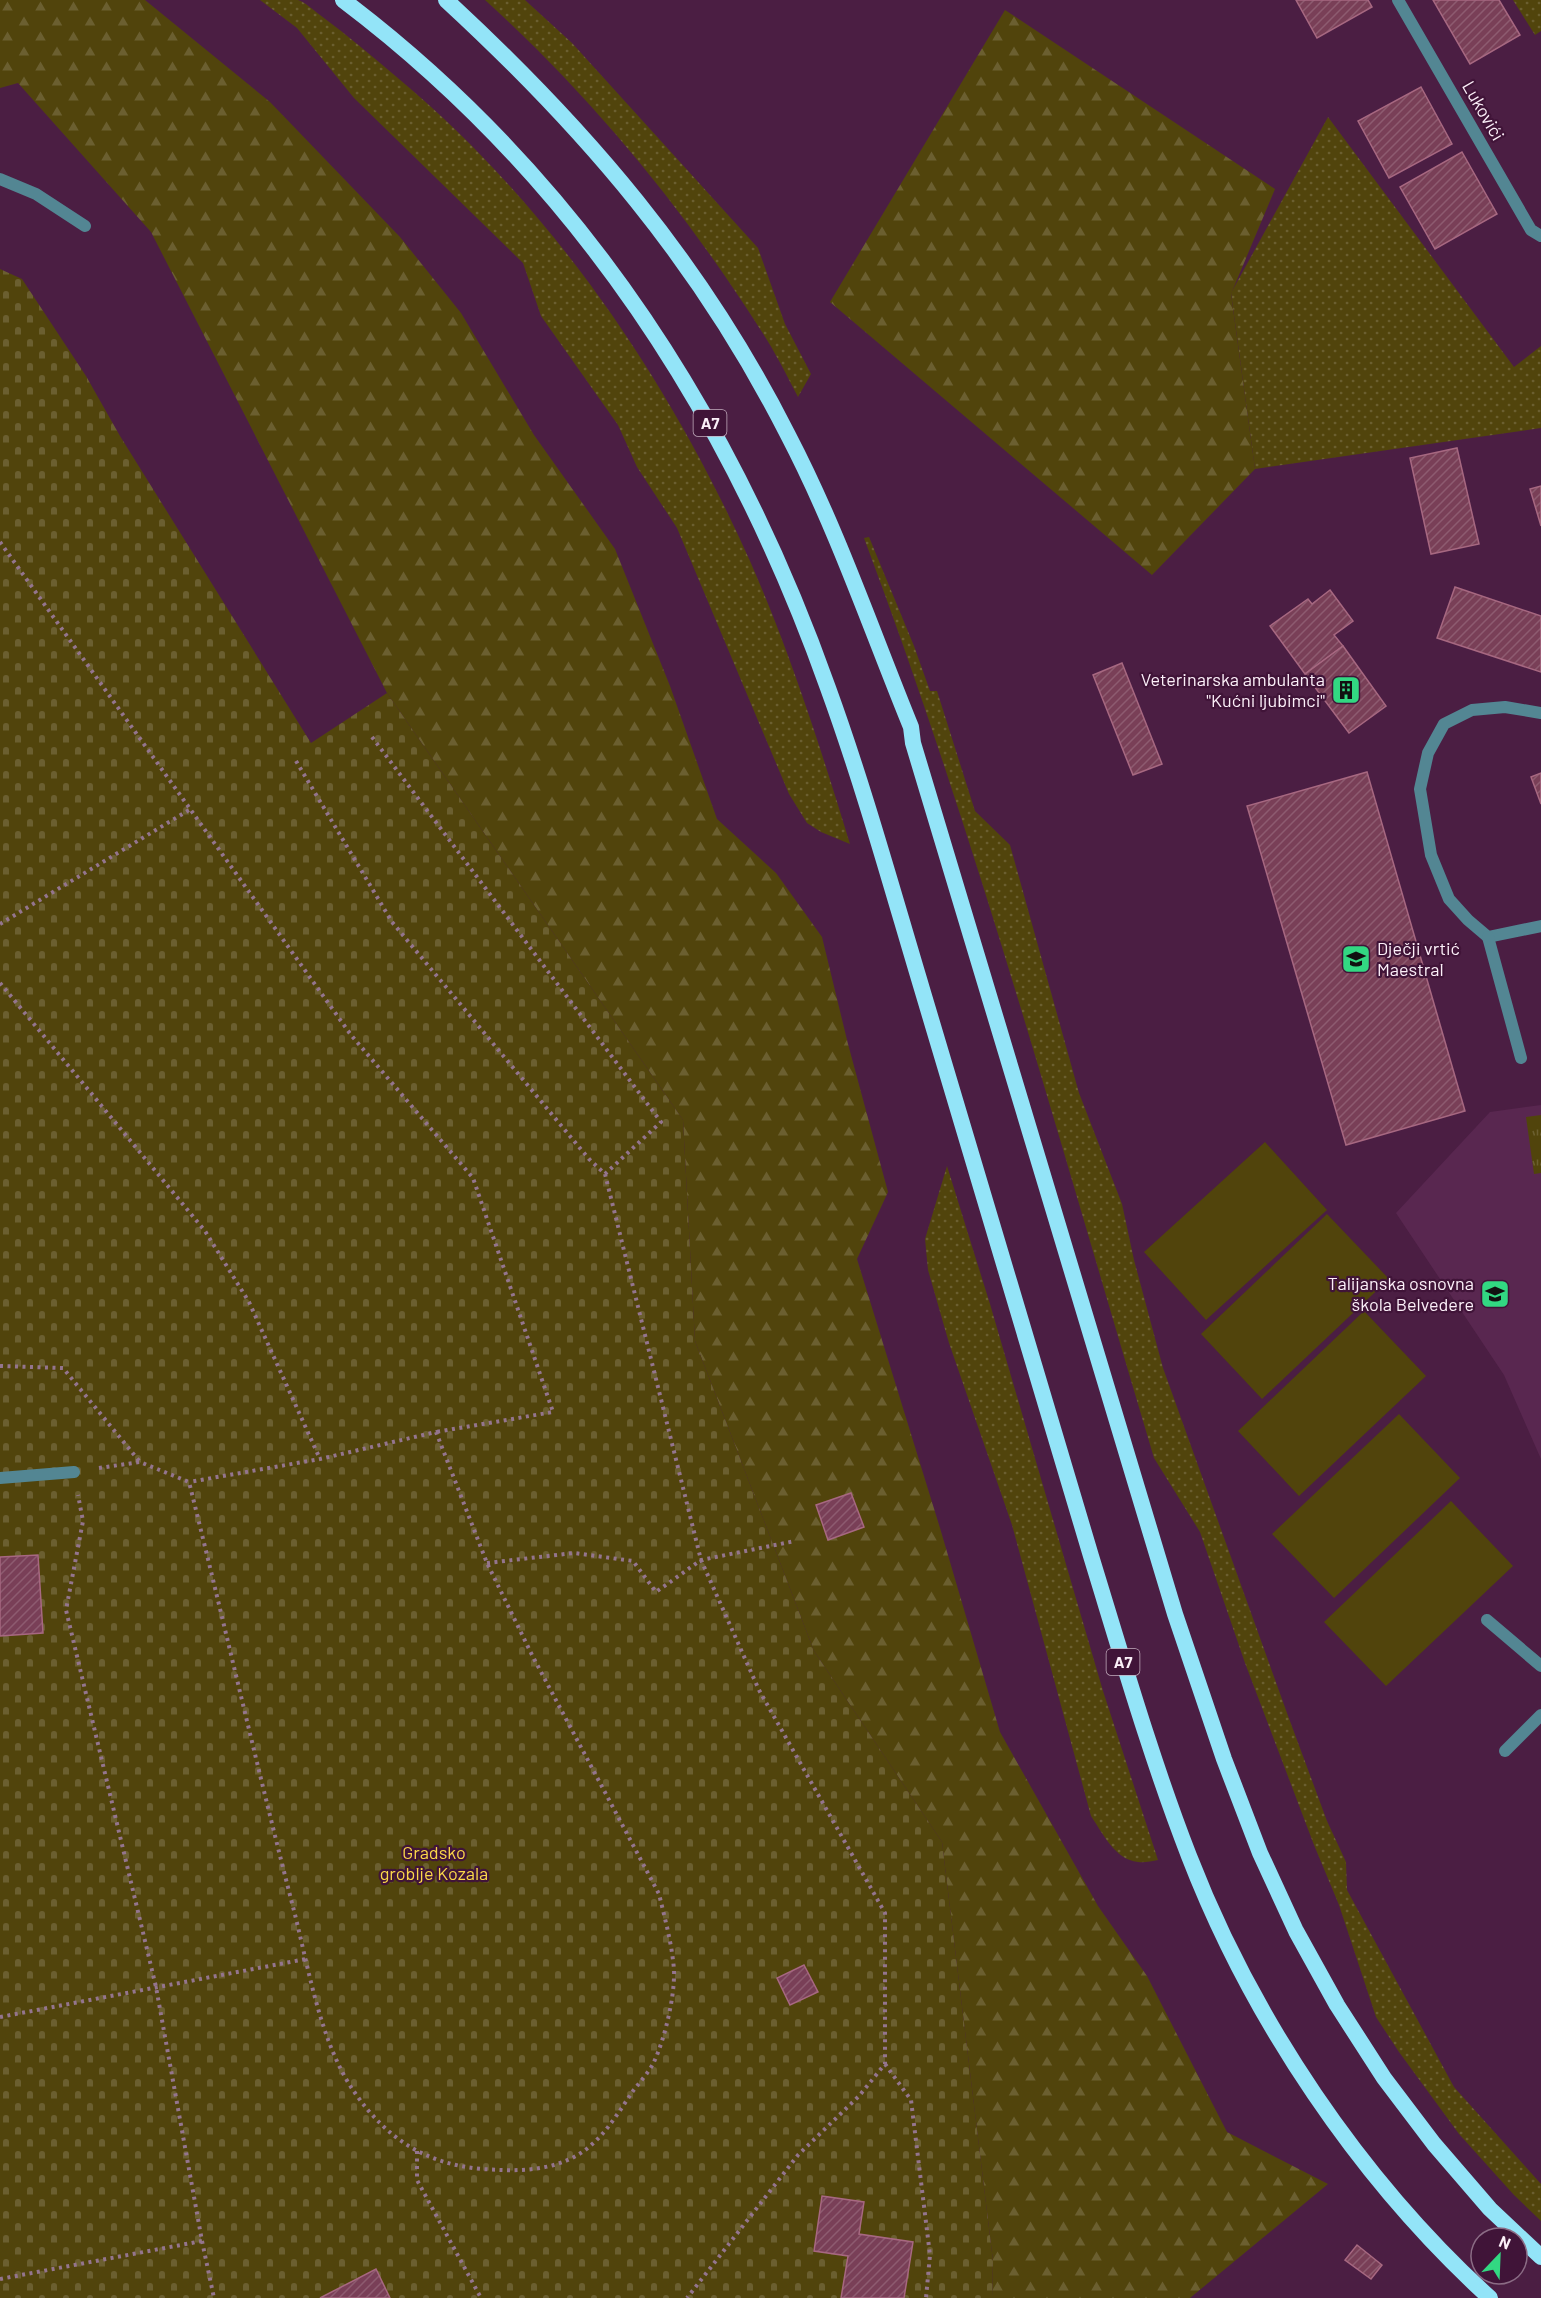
<svg xmlns="http://www.w3.org/2000/svg" width="1541" height="2298" viewBox="0 0 1541 2298" font-family="Barlow,sans-serif">
<style>
.built{fill:#592750}
.grass{fill:url(#grass-dots)}
.forest{fill:url(#forest-firs)}
.cemetery{fill:url(#cemetery-stones)}
.park{fill:url(#park-tufts)}
.pitch{fill:#51440c}
.building{fill:url(#building-hatch);stroke:#a76881;stroke-width:1.5}
.lines{fill:none;stroke-linecap:round;stroke-linejoin:round}
.path{stroke:#94758e;stroke-width:4;stroke-dasharray:3 4.5;stroke-linecap:butt}
.service{stroke:#538693;stroke-width:12}
.minor{stroke:#538693;stroke-width:12}
.trunk{stroke:#93e4f8;stroke-width:16}
.labels{text-anchor:middle;stroke-width:4.5;stroke-linejoin:round;paint-order:stroke}
.shield{fill:#401438;stroke:#c4aebf;stroke-width:1.5}
.shield-label{font-size:16px;font-weight:bold;fill:#fcf0f9}
.street-label{font-size:18px;fill:#fcf0f9;stroke:#401438}
.poi-label{font-size:18px;fill:#fcf0f9;stroke:#401438;text-anchor:end}
.park-label{font-size:18px;fill:#fbd849;stroke:#401438}
</style>
<defs>
<pattern id="grass-dots" width="8" height="8" patternUnits="userSpaceOnUse" patternTransform="scale(1.5)"><rect width="8" height="8" fill="#51440c"/><path d="M2 2h.1M6 6h.1" fill="none" stroke="#6b5f30" stroke-width="1.8" stroke-linecap="round"/></pattern>
<pattern id="forest-firs" width="22" height="20" patternUnits="userSpaceOnUse" patternTransform="scale(1.5)"><rect width="22" height="20" fill="#51440c"/><path d="M5 1l3.5 6h-7zM16 11l3.5 6h-7z" fill="#6b5f30"/></pattern>
<pattern id="cemetery-stones" width="16" height="16" patternUnits="userSpaceOnUse" patternTransform="scale(1.5)"><rect width="16" height="16" fill="#51440c"/><path d="M2 7V4a2 2 0 0 1 4 0v3zM10 15v-3a2 2 0 0 1 4 0v3z" fill="#6b5f30"/></pattern>
<pattern id="park-tufts" width="24" height="20" patternUnits="userSpaceOnUse" patternTransform="scale(1.5)"><rect width="24" height="20" fill="#51440c"/><path d="M3 7l-1-3M5 7V3M7 7l1-3M15 17l-1-3M17 17v-4M19 17l1-3" fill="none" stroke="#6b5f30"/></pattern>
<pattern id="building-hatch" width="6" height="6" patternUnits="userSpaceOnUse" patternTransform="scale(1.5)"><rect width="6" height="6" fill="#793f57"/><path d="M-1 1l2-2M0 6l6-6M5 7l2-2" fill="none" stroke="#8d5b70"/></pattern>
</defs>
<rect width="100%" height="100%" fill="#4b1e43"/>
<path class="built" d="M1541,1105V1459L1504,1375L1396,1213L1490,1112Z"/>
<g class="grass">
<path d="M260,0C272,0 287,0 298,0C305,2 313,10 320,15C347,35 373,57 399,79C552,207 669,380 750,561C790,652 821,749 850,844L821,832L807,823L789,794L677,528L637,467L618,425L541,316L523,263L354,98L297,28Z"/>
<path d="M485,0H525L572,43L758,248L785,324L811,374L798,397C786,374 774,350 760,329C683,208 591,96 485,0Z"/>
<path d="M1513,0H1541V31L1535,35Z"/>
<path d="M1328,117L1514,367L1541,346V428L1255,469L1231,293Z"/>
<path d="M869,537L914,646L930,691H937L975,811L1010,845L1079,1093L1122,1204L1134,1260L1163,1368L1287,1713L1327,1821L1346,1862L1347,1890L1454,2087L1541,2184V2221L1514,2195L1459,2134L1399,2052L1376,2017L1339,1905L1314,1845L1245,1663L1200,1532L1154,1458C1062,1150 977,839 864,538Z"/>
<path d="M947,1166L990,1304L1103,1691L1158,1860C1152,1861 1144,1863 1138,1862C1115,1860 1102,1832 1091,1816L1012,1525L949,1343L928,1270L925,1239Z"/>
</g>
<g class="forest">
<path d="M0,0H145L270,102L400,237L461,313L534,435L615,549L670,686L717,819L776,873L822,937L848,1044L888,1192L857,1259L940,1528L1000,1732L1098,1906L1147,1976L1227,2132L1328,2184L1190,2298H992L993,2261L942,1842L814,1651L695,1341L683,1120L387,693L151,232L18,83L0,88Z"/>
<path d="M1005,10L1275,189L1231,294L1255,469L1152,575L830,302Z"/>
</g>
<path class="cemetery" d="M0,269L22,279L86,376L120,436L311,743L387,693L683,1120L695,1341L814,1651L942,1842L993,2261L992,2298H0Z"/>
<path class="park" d="M1541,1115V1173L1534,1174L1526,1117Z"/>
<g class="pitch">
<path d="M1265,1142L1327,1210L1206,1320L1144,1252Z"/>
<path d="M1327,1214L1389,1279L1262,1399L1201,1334Z"/>
<path d="M1364,1311L1426,1376L1299,1496L1238,1431Z"/>
<path d="M1399,1414L1460,1478L1334,1598L1272,1534Z"/>
<path d="M1451,1501L1513,1566L1386,1686L1324,1622Z"/>
</g>
<g class="building">
<path d="M1296,0H1368L1372,7L1317,38Z"/>
<path d="M1433,0H1499L1520,35L1470,64Z"/>
<path d="M1421,87L1452,144L1389,178L1358,121Z"/>
<path d="M1462,152L1497,214L1435,249L1400,187Z"/>
<path d="M1457,448L1479,544L1431,554L1410,458Z"/>
<path d="M1541,486V526L1530,489Z"/>
<path d="M1455,587L1541,616V672L1437,638Z"/>
<path d="M1330,590L1353,621L1334,635L1343,646L1305,674L1270,626L1308,599L1312,604Z"/>
<path d="M1343,646L1386,706L1349,733L1305,674Z"/>
<path d="M1122,663L1162,764L1133,775L1093,675Z"/>
<path d="M1367,772L1465,1111L1346,1145L1247,806Z"/>
<path d="M1541,773V804L1531,777Z"/>
<path d="M851,1493L864,1527L828,1540L816,1505Z"/>
<path d="M38,1555L43,1633L0,1636V1557Z"/>
<path d="M804,1965L818,1992L790,2005L777,1978Z"/>
<path d="M822,2196L864,2202L859,2234L913,2242L904,2298H841L848,2256L814,2251Z"/>
<path d="M1357,2245L1382,2265L1371,2279L1345,2260Z"/>
<path d="M376,2269L390,2298H320Z"/>
</g>
<g class="lines">
<g class="path">
<path d="M0,542L351,1035L473,1178L553,1412L436,1432"/>
<path d="M372,737L661,1122L605,1174"/>
<path d="M296,761L392,922L589,1159L605,1174L701,1560L759,1690L885,1913V2064L859,2096L798,2155L687,2298"/>
<path d="M0,924L189,810"/>
<path d="M0,983L205,1231L249,1302L320,1459"/>
<path d="M0,1366L63,1368L140,1462"/>
<path d="M99,1468L140,1462L189,1482C224,1622 256,1763 292,1903C308,1963 319,2042 355,2093C387,2139 426,2164 482,2169C512,2171 542,2172 570,2159C599,2146 616,2116 633,2091C640,2082 649,2072 654,2062C665,2038 675,1996 674,1970C672,1944 665,1919 659,1894L532,1655L487,1563L436,1432L320,1459L189,1482"/>
<path d="M487,1563L574,1553L633,1561L656,1592L701,1560L795,1541"/>
<path d="M0,2017L306,1959"/>
<path d="M885,2064L911,2100L930,2255L926,2298"/>
<path d="M417,2151V2180L481,2298"/>
<path d="M202,2241L214,2298"/>
<path d="M0,2279L202,2241L156,1987L66,1610L83,1521L78,1495"/>
</g>
<g class="service">
<path d="M0,179L36,194L85,226"/>
<path d="M1541,713L1505,707L1472,710L1444,724L1428,753L1420,789L1431,855L1449,899L1468,920L1488,937L1541,926"/>
<path d="M1488,937L1521,1058"/>
<path d="M0,1478L74,1472"/>
<path d="M1487,1620L1541,1666"/>
<path d="M1505,1751L1541,1715"/>
</g>
<path class="minor" d="M1398,0L1531,230L1541,236"/>
<g class="trunk">
<path d="M343,0C576,176 731,415 828,688C864,787 892,889 922,989C979,1178 1034,1367 1091,1556C1122,1657 1151,1758 1189,1856C1252,2019 1360,2180 1490,2298"/>
<path d="M446,0C587,130 701,263 788,435C837,529 871,629 911,727L913,743L1175,1614L1224,1759L1260,1853L1296,1931L1337,2005L1384,2078L1434,2144L1490,2209L1541,2257"/>
</g>
</g>
<defs>
<g id="building-square" transform="scale(1.5)"><rect x="-9" y="-9" width="18" height="18" rx="4" fill="#32d882" stroke="#401438"/><path d="M-4-6H4V6H1V3H-1V6H-4ZM-2.5-4.3h1.7v1.8h-1.7ZM.8-4.3h1.7v1.8H.8ZM-2.5-1h1.7V.8h-1.7ZM.8-1h1.7V.8H.8Z" fill="#111"/></g>
<g id="school-square" transform="scale(1.5)"><rect x="-9" y="-9" width="18" height="18" rx="4" fill="#32d882" stroke="#401438"/><path d="M0-5L7-2L0 1L-7-2ZM-4 1L0 2.5L4 1V4Q0 6-4 4Z" fill="#111"/></g>
</defs>
<g fill-rule="evenodd">
<use href="#building-square" x="1346" y="690"/>
<use href="#school-square" x="1356" y="959"/>
<use href="#school-square" x="1495" y="1294"/>
</g>
<g class="labels">
<g class="shield">
<rect x="693.5" y="410" width="33" height="26" rx="4.5"/>
<rect x="1106.5" y="1649" width="33" height="26" rx="4.5"/>
</g>
<g class="shield-label">
<text x="710" y="429">A7</text>
<text x="1123" y="1668">A7</text>
</g>
<g class="street-label">
<text transform="translate(1483 111) rotate(60)" y="6">Lukovići</text>
</g>
<g class="poi-label">
<text x="1325" y="686">Veterinarska ambulanta<tspan x="1325" dy="21">"Kućni ljubimci"</tspan></text>
<text x="1377" y="955" text-anchor="start">Dječji vrtić<tspan x="1377" dy="21">Maestral</tspan></text>
<text x="1474" y="1290">Talijanska osnovna<tspan x="1474" dy="21">škola Belvedere</tspan></text>
</g>
<g class="park-label">
<text x="434" y="1859">Gradsko<tspan x="434" dy="21">groblje Kozala</tspan></text>
</g>
</g>
<g transform="translate(1499 2256) rotate(23)"><circle r="28" fill="#401438" stroke="#8b6c85" stroke-width="1.5"/>
<path d="M0-4.5L10 22L0 15L-10 22Z" fill="#32d882"/>
<text y="-9" font-size="16" font-weight="bold" text-anchor="middle" fill="#fcf0f9">N</text>
</g>
</svg>
